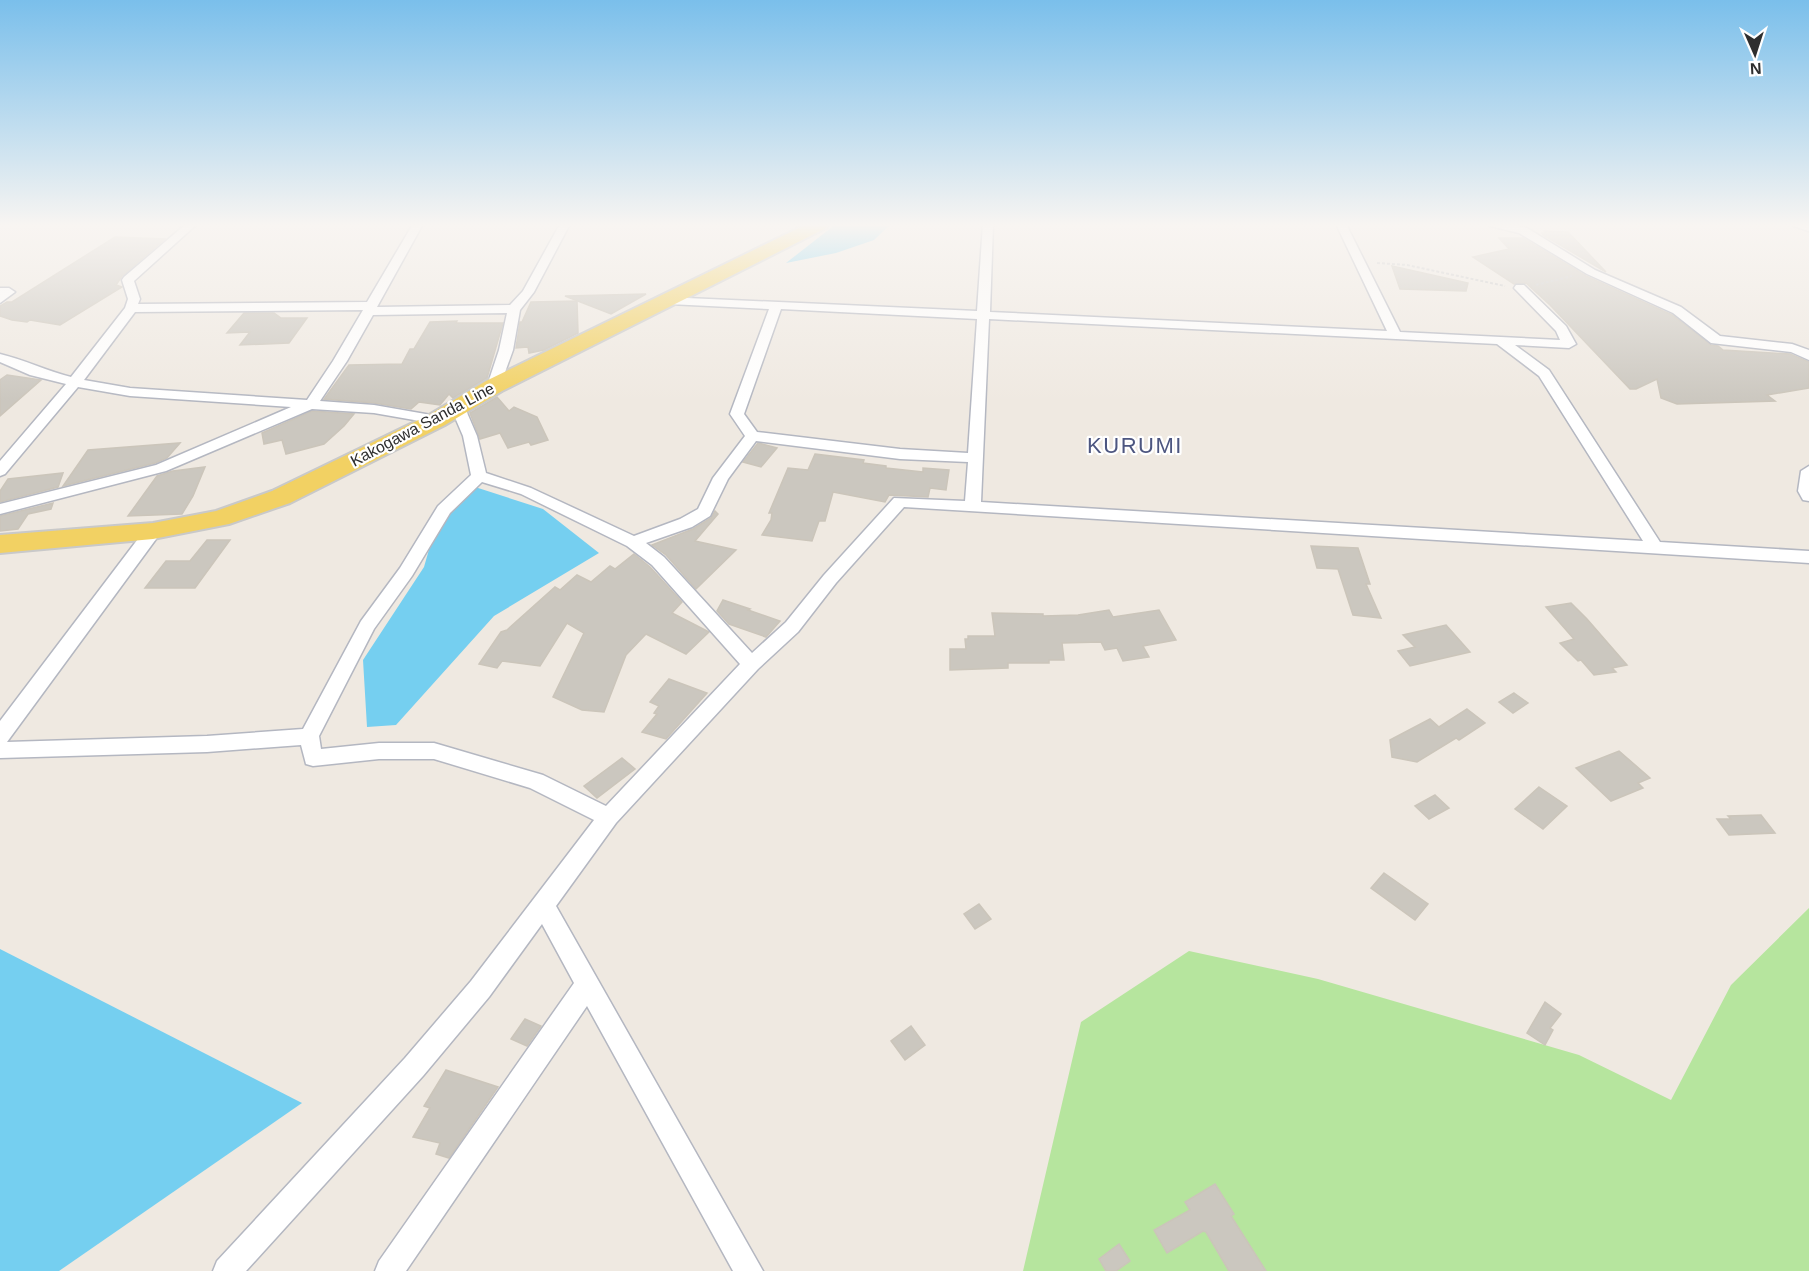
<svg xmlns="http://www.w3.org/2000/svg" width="1809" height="1271" viewBox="0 0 1809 1271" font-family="Helvetica,sans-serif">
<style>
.green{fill:#b6e59e}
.water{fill:#75cff0}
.building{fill:#cbc7bf;stroke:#cbc5ba;stroke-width:1.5}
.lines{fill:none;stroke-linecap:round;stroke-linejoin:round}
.street-casing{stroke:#b4b7c1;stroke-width:3}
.primary-casing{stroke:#c9c9c9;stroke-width:4}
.path{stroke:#c9c9c9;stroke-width:2;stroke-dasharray:3 2;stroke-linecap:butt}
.street{fill:#fff;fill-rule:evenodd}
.primary{fill:#f2d163;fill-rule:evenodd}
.labels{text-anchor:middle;stroke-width:4.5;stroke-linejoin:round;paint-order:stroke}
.far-street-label{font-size:16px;fill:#2e2e2e;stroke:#fff}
.quarter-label{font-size:22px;letter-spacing:1.5px;fill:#4d5680;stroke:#fff}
</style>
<rect width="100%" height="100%" fill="#efe9e1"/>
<path class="green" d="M1809,908V1271H1023L1081,1022L1189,951L1318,979L1579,1055L1671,1100L1731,985Z"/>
<g class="water">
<path d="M836,224H891L874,240L836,253L786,263Z"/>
<path d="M475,487L543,509L599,553L494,616L396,725L367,727L363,660L424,567L440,511Z"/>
<path d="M0,949L302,1103L59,1271H0Z"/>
</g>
<g class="building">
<path d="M1544,231L1568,232L1606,272L1543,235L1542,233H1546Z"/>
<path d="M115,237L165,239L122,276L116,285L122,287L60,325L30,320L27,322L12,320L0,316V306L7,302H12Z"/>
<path d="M1499,238H1523L1586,276L1672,315L1711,345L1718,346L1723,350L1790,354L1809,362V388L1767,395L1775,401L1677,404L1661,398L1657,379L1636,389H1630L1550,305L1526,283L1514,284L1473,257L1509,249Z"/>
<path d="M1392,266L1468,283L1466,291L1400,289Z"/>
<path d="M646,294L611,314L565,296Z"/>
<path d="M577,301L578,333L544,350L529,353L528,347L516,348L520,322H522L531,302Z"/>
<path d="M244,313H274L281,318H307L289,343L240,345L250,332L227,333Z"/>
<path d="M457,321L456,323H503L487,378L453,398L449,394L440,405L419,402L411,409L374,403L324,399L349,365L402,364L410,349H414L430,322Z"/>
<path d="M7,375L41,380L0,416V380Z"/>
<path d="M497,397L509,411L514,407L537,417L548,440L531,445L529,442L508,448L500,433L480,439L470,413Z"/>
<path d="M312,411L354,414L344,426L324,444L286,454L282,440L264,444L262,433Z"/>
<path d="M180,443L167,458L155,463L63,486L88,450Z"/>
<path d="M758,443L777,448L761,467L743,462Z"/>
<path d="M815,454L864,460L863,463L886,466V468L923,472V468L949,470L946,490L930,488L928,497L889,495L885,502L833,492L825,521H819L812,541L762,535L771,520L772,513H769L788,468L808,470Z"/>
<path d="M205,467L193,496L182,514L128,516L157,476L173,471Z"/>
<path d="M63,473L58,487L0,502V491L8,479Z"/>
<path d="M53,503L51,509L28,514L18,529L0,531V516Z"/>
<path d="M715,511L718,514L695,541L736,550L696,589L666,555L652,545L693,529L711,518Z"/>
<path d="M207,540H230L195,588H145L166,561H190Z"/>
<path d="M1311,546L1358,548L1370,584H1366L1381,618L1353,615L1338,569L1317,568Z"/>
<path d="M634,554L650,567L682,602L672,613L709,632L686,654L646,634L626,655L604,712L582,710L553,697L584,633L567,623L540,666L502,661L497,668L479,664L501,632L507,630L555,587L560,590L577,575L591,582L610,566L615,569Z"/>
<path d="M723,600L750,609L748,610L780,621L766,637L729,624L717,611Z"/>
<path d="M1571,603L1587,619L1627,665L1612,668L1616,672L1594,675L1581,660L1578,661L1560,643L1574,639L1546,607Z"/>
<path d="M1109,610L1113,617L1159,610L1176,640L1143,646L1149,657L1123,661L1117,648L1105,650L1101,642L1062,643L1064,660H1049V663H1008V668L950,670V649H966L965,639H968V636H995L992,613L1043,614V616L1078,615Z"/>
<path d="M1446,625L1470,652L1410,666L1398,651L1415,647L1403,635Z"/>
<path d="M669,679L707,693L666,739L642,732L657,714L654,713L659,706L650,702Z"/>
<path d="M1514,693L1528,703L1513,713L1499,702Z"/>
<path d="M1467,709L1485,723L1459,740L1456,738L1417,762L1392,757L1390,740L1430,719L1439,727Z"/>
<path d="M1619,751L1650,778L1638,783L1643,788L1611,801L1576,768Z"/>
<path d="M622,758L635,769L597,798L584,786Z"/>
<path d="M1539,787L1567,806L1543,829L1515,809Z"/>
<path d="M1435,795L1449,808L1429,819L1415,806Z"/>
<path d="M1761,815L1775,833L1729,835L1717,819H1731L1728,816Z"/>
<path d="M1384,873L1428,904L1415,920L1371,888Z"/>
<path d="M979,904L991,919L975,929L964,914Z"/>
<path d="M1545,1002L1561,1014L1550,1028L1553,1030L1545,1045L1527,1033Z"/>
<path d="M525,1019L541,1026L527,1046L511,1039Z"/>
<path d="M911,1026L925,1045L905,1060L891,1041Z"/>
<path d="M446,1070L498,1087L449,1158L436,1154L440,1143L413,1137L430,1108L424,1106Z"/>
<path d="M1215,1184L1234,1214L1231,1216L1266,1271H1229L1206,1232L1203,1231L1167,1253L1154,1230L1190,1210L1185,1202Z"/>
<path d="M1119,1244L1130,1261L1116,1271H1106L1099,1259Z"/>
</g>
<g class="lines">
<g class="street-casing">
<g id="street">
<path d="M186,224H197L134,281L140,299L138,304L367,302L413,224H423L377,307L510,305L523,291L560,224H570L534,292L520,310L513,350L499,389H489L487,386L499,350L507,313L373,315L347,361L320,401L374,405L437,416L444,420L442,423L437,424L374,413L312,409L166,471L0,514V504L156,465L291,407L130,396L78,387L5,474L0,476V461L66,384L30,375L0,362V354C25,360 47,371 71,377L125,308L128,299L122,280L124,277ZM363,310L333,361L307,400L130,388L84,380L135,312Z"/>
<path d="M814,224H825L819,227Z"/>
<path d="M983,224H993L990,312L1387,331L1336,224H1346L1400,332L1560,340L1556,331L1514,288L1516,285H1524L1566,326L1576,344L1569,348L1515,345L1549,370L1660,542L1809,551V563L904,507L836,583L798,632L758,669L616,823L556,906L763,1271H733L587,1006L406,1271H375L379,1261L574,983L542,924L489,997L423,1076L246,1271H213L217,1261L405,1058L471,981L594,820L530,788L434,759H379L313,766L306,764L301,745L207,752L0,758V721L147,527H159L161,531L159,535L7,742L207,736L303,729L361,621L400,568L438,506L471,475L463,436L451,408L453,405H463L465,408L477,436L486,473L531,488L634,536L680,519L698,509L713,478L745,436L730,414L769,309L669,304L665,303V297L977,311ZM781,309L977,319L968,453L900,449L757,432L744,414ZM989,319L1497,344L1539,376L1643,541L981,502ZM756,441L900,459L968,462L965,501L894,498L824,575L786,622L752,653L664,557L646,543L692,527L710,516L728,479ZM482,482L521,494L627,546L652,565L740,664L606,806L543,775L434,743H379L321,749L319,736L374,629L412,576L450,513Z"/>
<path d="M1489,224H1508L1527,228L1595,270L1681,307L1720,336L1792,344L1809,350V360L1791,352L1711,343L1673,313L1587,274L1519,233L1490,226Z"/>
<path d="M1792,224H1809V231L1793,226Z"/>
<path d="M0,288H9L15,292L0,303Z"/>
<path d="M1809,466V501L1803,500L1798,491L1801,471Z"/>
</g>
</g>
<g class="primary-casing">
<path id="primary" d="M807,224H829L826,228L502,391L445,425L290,503L229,524L153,539L0,553V535L153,523L216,511L272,491L429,415L486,381Z"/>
</g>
<g class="path">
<path d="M1377,263L1407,265L1505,286"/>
<path d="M1536,285L1572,276"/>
</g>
<use href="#street" class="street"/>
<use href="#primary" class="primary"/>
</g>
<linearGradient id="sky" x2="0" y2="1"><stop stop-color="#7abfeb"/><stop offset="0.56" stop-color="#f8f5f2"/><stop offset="1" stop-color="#f8f5f2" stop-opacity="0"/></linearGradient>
<rect width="1809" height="402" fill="url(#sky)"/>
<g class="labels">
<g class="far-street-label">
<text transform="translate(422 424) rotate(-28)" y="6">Kakogawa Sanda Line</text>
</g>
<g class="quarter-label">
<text x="1135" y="453">KURUMI</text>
</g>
</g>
<g transform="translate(1755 54) rotate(177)" stroke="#ffffff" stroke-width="4.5" paint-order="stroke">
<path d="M0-4.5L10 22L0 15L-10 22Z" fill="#2e2e2e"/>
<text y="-9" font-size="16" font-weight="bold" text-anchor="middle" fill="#2e2e2e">N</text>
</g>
</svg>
